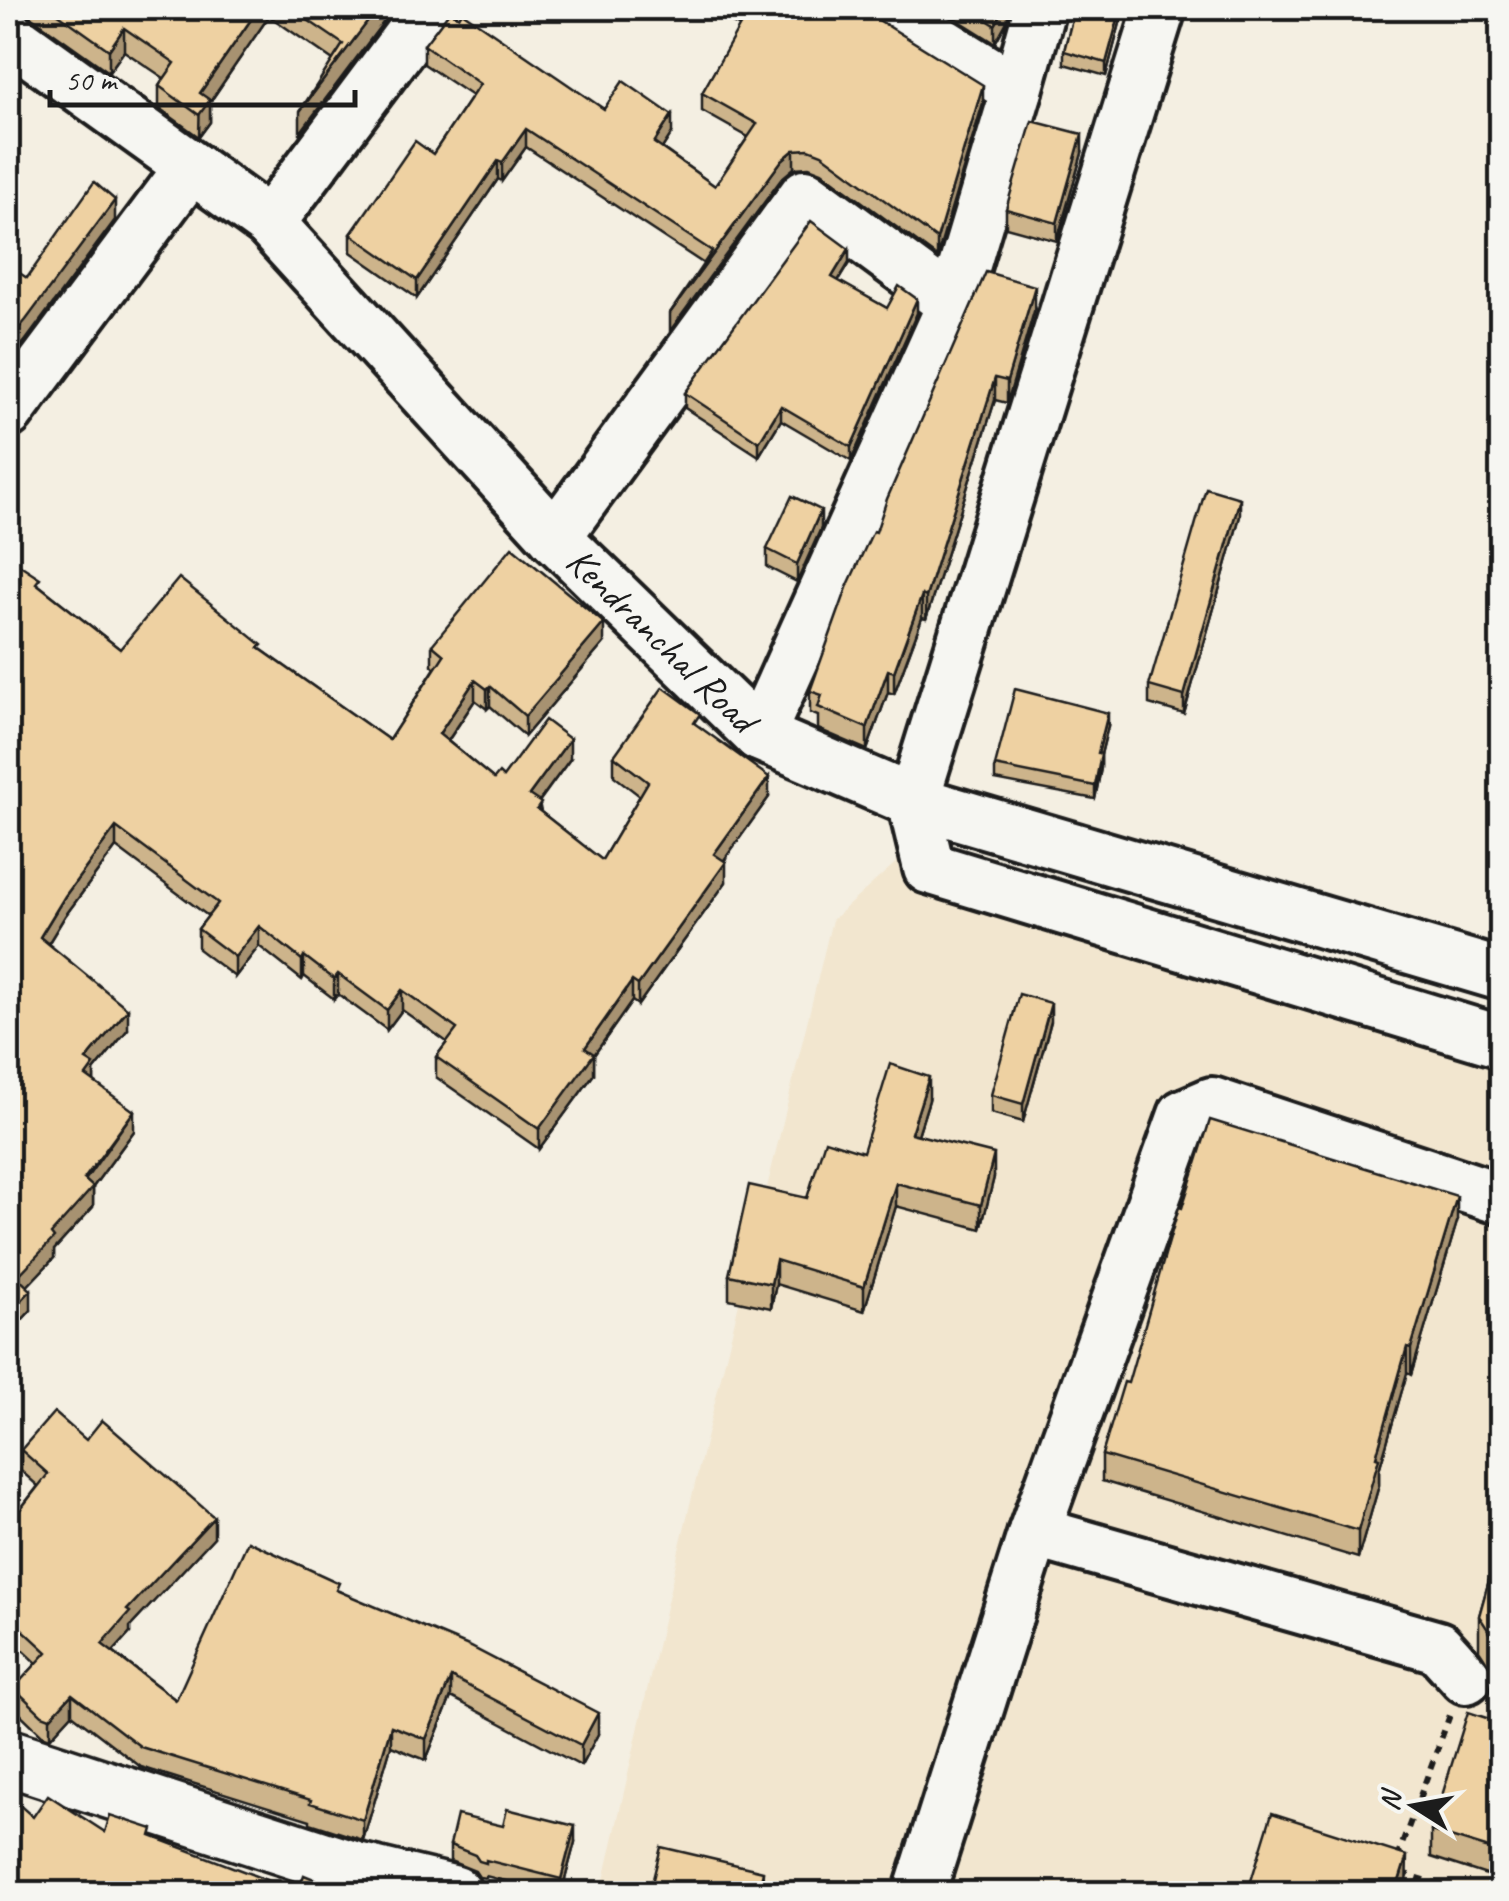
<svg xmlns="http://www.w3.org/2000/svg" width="1509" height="1901" viewBox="0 0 1509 1901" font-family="Caveat,sans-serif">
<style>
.built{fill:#f2e6cf}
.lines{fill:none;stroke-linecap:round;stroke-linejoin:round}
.minor-casing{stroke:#1c1c1c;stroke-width:58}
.major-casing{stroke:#1c1c1c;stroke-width:62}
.path{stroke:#1c1c1c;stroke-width:6;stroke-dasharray:8 8;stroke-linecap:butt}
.minor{stroke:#f6f6f2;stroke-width:50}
.major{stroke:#f6f6f2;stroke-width:55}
.wall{fill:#cdb48b;stroke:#1c1c1c;stroke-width:2.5}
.shaded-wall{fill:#a79271;stroke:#1c1c1c;stroke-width:2.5}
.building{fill:#eed1a2;stroke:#1c1c1c;stroke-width:2.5}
.labels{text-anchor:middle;stroke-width:10;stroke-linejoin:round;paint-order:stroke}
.street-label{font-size:40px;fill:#1c1c1c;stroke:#f6f6f2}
</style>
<rect width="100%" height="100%" fill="#f4efe2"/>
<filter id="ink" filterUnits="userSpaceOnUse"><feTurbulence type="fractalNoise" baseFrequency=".01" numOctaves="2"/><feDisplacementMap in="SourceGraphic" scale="20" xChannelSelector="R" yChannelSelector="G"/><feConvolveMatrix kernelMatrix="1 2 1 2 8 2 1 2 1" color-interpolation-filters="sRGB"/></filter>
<g filter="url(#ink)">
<path class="built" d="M911,849L1501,1034V1893L621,1894L604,1880L678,1554L832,920Z"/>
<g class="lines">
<g class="minor-casing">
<g id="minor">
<path d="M8,35L269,223L555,537L759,735L913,801L1160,8"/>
<path d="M1017,90L1040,8"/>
<path d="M269,223L430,8"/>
<path d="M8,412L191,167"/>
<path d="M555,537L805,195L953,304"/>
<path d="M759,735L953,304L1017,90L885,8"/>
<path d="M1502,975L913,801L929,868L1502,1042"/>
<path d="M1034,1532L1184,1115L1212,1103L1502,1199"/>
<path d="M919,1894L1034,1532L1438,1647L1466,1678"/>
</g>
</g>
<g class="major-casing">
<path id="major" d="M8,1757L354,1870L454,1894"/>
</g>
<g class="path">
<path d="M1397,1858L1450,1715"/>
<path d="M1402,1873L1460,1891V1894"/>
</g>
<use href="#minor" class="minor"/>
<use href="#major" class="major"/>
</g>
<g class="wall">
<path d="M19,8H394L300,133L333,60L269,16L210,102V122L199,137L159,108V86L164,78L124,51L109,72Z"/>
<path d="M720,8H864L869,14L983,103L937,257L822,172L809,167L794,168L782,178L670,331L704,264L526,147L502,181L498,179L417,298L351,252V234L433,154L472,96L424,64V45L672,133L662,148L715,186L748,137L702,111V93L740,27L732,23V15Z"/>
<path d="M939,8H1010L1006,23L995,43Z"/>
<path d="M1075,8H1124L1106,76L1064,64V51Z"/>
<path d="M1082,153L1057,241L1006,227V209Z"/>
<path d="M849,263L838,281L887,308L917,313L851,461L781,420L759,456L685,408V393Z"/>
<path d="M1035,308L1007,403L995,400L926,619L922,618L894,694L888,692L867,750L818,729V716L810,713V691L876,532Z"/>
<path d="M1240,516L1184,714L1149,704V686Z"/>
<path d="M821,528L797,582L767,567V549Z"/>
<path d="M40,586L120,649L262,650L389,740L435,668L432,665V645L604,643L525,736L490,706L487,709L475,700L448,741L494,779L570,759L539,802L541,812L602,860L640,796L614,776V756L700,727L769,797L724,860L726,882L638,1005L632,1001L594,1055V1074L539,1149L436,1077V1057L447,1042L402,1010L387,1030L338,994L334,999L304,976L302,980L259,946L235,977L198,949V929L208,916L116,847L65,916L48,944L128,1029L94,1071V1082L134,1131L93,1187V1207L54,1250V1258L27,1286L31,1310L8,1335Z"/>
<path d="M1108,726L1101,754V768L1095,799L995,780V766Z"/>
<path d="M1051,1021L1023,1122L991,1113V1095Z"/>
<path d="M929,1100L918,1135L994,1177L981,1229L896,1206L864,1311L776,1284L771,1308L729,1299V1275L863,1152Z"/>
<path d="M1457,1222L1411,1375L1407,1373L1379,1470V1485L1358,1558L1102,1481V1455L1128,1383Z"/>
<path d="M86,1440L214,1537L130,1627V1633L113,1652L176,1700L339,1591L598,1734L581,1766L451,1697L426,1760L391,1746L363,1840L310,1823V1820L141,1767L72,1714L50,1738L42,1735L14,1708V1688L37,1663L8,1636V1525L38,1486L21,1471V1450Z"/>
<path d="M1502,1534V1675L1494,1673L1479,1650V1616Z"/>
<path d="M1502,1723V1880L1431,1857V1831Z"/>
<path d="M575,1842L561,1894H555L486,1876V1878L479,1877L475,1871L450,1861V1845Z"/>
<path d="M651,1887L763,1889L762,1894H651Z"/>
</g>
<g class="shaded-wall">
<path d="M259,8H269V16L210,102V122L199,137L200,93Z"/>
<path d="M378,8H394L300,133V111Z"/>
<path d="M1005,8H1010L1006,23L995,43V25Z"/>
<path d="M1121,8H1124L1106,76V63Z"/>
<path d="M124,28V51L109,72V50Z"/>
<path d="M983,85V103L937,257V239Z"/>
<path d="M672,115V133L654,161V143Z"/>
<path d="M526,129V147L502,181V163Z"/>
<path d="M1082,134V153L1057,241V223Z"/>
<path d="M794,150V168L782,178L670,331V313L782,160Z"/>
<path d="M498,161V179L417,298V280Z"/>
<path d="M115,200V220L26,340L8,361V341Z"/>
<path d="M849,249V263L832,291V277Z"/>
<path d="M1035,286V308L1007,403V381Z"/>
<path d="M917,299V313L851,461V447Z"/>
<path d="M995,378V400L926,619V597Z"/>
<path d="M781,406V420L759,456V442Z"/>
<path d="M1240,498V516L1184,714V696Z"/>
<path d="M821,510V528L797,582V564Z"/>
<path d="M922,595V618L894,694V672Z"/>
<path d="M604,623V643L525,736V716Z"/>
<path d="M888,670V692L867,750V728Z"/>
<path d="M475,680V700L439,754V734Z"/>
<path d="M490,686V706L487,709V689Z"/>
<path d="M1108,713V726L1098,767V753Z"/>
<path d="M570,739V759L529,815V795Z"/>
<path d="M1101,754V768L1095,799V786Z"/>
<path d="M769,777V797L714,874V854Z"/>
<path d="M116,827V847L65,916L40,957V937L65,896Z"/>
<path d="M726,862V882L638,1005V985Z"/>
<path d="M259,926V946L235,977V957Z"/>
<path d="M304,956V976L302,980V960Z"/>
<path d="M338,974V994L334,999V979Z"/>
<path d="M632,981V1001L594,1055V1074L539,1149V1129L585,1048Z"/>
<path d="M402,990V1010L387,1030V1010Z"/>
<path d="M1051,1003V1021L1023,1122V1104Z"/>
<path d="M128,1009V1029L94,1071V1085L86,1096V1060Z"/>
<path d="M929,1077V1100L911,1157V1133Z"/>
<path d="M134,1111V1131L93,1187V1207L54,1250V1258L17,1297V1277Z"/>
<path d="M994,1154V1177L981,1229V1205Z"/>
<path d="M896,1183V1206L864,1311V1287Z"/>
<path d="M1457,1196V1222L1411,1375V1348Z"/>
<path d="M776,1260V1284L771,1308V1284Z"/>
<path d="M31,1290V1310L8,1335V1315Z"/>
<path d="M1407,1347V1373L1379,1470V1485L1358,1558V1531L1376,1457Z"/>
<path d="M214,1517V1537L130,1627V1633L102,1664V1644L127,1610Z"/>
<path d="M451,1677V1697L426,1760V1739Z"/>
<path d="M72,1694V1714L50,1738V1718Z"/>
<path d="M598,1713V1734L581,1766V1745Z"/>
<path d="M391,1726V1746L363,1840V1820Z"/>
<path d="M575,1826V1842L561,1894V1879Z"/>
<path d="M1407,1856L1406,1894H1395Z"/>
<path d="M763,1871L762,1894H758Z"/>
</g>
<g class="building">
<path d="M50,8H259L200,93L210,100L199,115L159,86L175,63L124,28L109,50Z"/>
<path d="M290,8H378L300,111L343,44Z"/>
<path d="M738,8H864L869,14L983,85L937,239L822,154L809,149L794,150L782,160L670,313L712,251L526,129L502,163L498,161L417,280L351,234L415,141L433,154L480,84L424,45L450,11L459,17L462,12L604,109L623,81L672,115L654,143L715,186L757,124L702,93L747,13Z"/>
<path d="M968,8H1005L995,25Z"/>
<path d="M1075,8H1121L1106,63L1064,51Z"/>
<path d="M1032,121L1082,134L1057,223L1006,209Z"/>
<path d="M94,182L115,200L26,320L8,341V265L27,278Z"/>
<path d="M811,221L849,249L832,277L887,308L899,286L917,299L851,447L781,406L759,442L685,393Z"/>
<path d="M986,272L1035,286L1007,381L995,378L926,597L922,595L894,672L888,670L867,728L818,707L822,695L810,691L848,585L873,531L876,532L887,499Z"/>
<path d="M1206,488L1240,498L1184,696L1149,686Z"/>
<path d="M792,496L821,510L797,564L767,549Z"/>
<path d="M512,547L604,623L525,716L490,686L487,689L475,680L439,734L494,779L499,773L503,777L545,720L570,739L529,795L541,803L537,809L602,860L648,782L614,756L663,687L700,714L694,723L769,777L714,854L726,862L638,985L632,981L585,1048L594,1054L539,1129L436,1057L457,1029L402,990L387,1010L338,974L334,979L304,956L302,960L259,926L235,957L198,929L218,903L116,827L65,896L40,937L128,1009L86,1060L94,1065L86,1076L134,1111L84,1179L93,1187L51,1234L54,1238L17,1277L31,1290L8,1315V557L40,578L36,583L120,649L179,578L262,645L259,648L389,740L444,655L432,645Z"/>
<path d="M1015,689L1108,713L1098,753L1101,754L1095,786L995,766Z"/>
<path d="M1019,994L1051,1003L1023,1104L991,1095Z"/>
<path d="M890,1064L929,1077L911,1133L994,1154L981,1205L896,1183L864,1287L776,1260L771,1284L729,1275L749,1185L807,1198L825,1140L863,1152Z"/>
<path d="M1210,1120L1457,1196L1411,1348L1407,1347L1376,1457L1379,1458L1358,1531L1102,1455L1124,1382L1128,1383L1179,1207L1182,1208Z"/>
<path d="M54,1412L86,1440L102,1420L214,1517L127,1610L130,1612L102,1644L176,1700L248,1541L339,1583L336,1590L471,1647L598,1713L581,1745L451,1677L426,1739L391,1726L363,1820L310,1803L311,1800L141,1747L72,1694L50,1718L42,1715L14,1688L47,1652L8,1616V1525L48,1474L21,1450Z"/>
<path d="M1502,1534V1641L1494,1639L1479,1616Z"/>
<path d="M1468,1712L1502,1723V1853L1431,1831Z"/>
<path d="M8,1795L33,1817L48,1795L105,1832L110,1815L153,1829L151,1836L298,1892L304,1875L351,1894H8Z"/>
<path d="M507,1809L575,1826L561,1879L486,1860V1863L479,1861L475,1855L450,1845L457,1815L503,1826Z"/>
<path d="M1272,1813L1407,1856L1395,1894H1247Z"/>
<path d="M661,1847L763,1871L758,1894H678L651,1887Z"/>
</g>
</g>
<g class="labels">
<g class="street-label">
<text transform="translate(662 639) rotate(44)" y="14">Kendranchal Road</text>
</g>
</g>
<rect width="1509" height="1901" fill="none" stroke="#f6f6f2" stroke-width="40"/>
<rect x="20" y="20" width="1469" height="1861" fill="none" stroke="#1c1c1c" stroke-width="4" filter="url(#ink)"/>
<g transform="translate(1414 1806) rotate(281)" stroke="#f6f6f2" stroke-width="8" paint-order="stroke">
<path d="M0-8L18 38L0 25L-18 38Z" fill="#1c1c1c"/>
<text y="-15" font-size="28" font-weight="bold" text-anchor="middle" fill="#1c1c1c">N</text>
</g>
<path d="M50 90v15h305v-15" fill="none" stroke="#1c1c1c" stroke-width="5"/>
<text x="65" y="90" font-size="30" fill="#1c1c1c" stroke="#f6f6f2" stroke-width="8" paint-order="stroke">50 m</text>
</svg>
